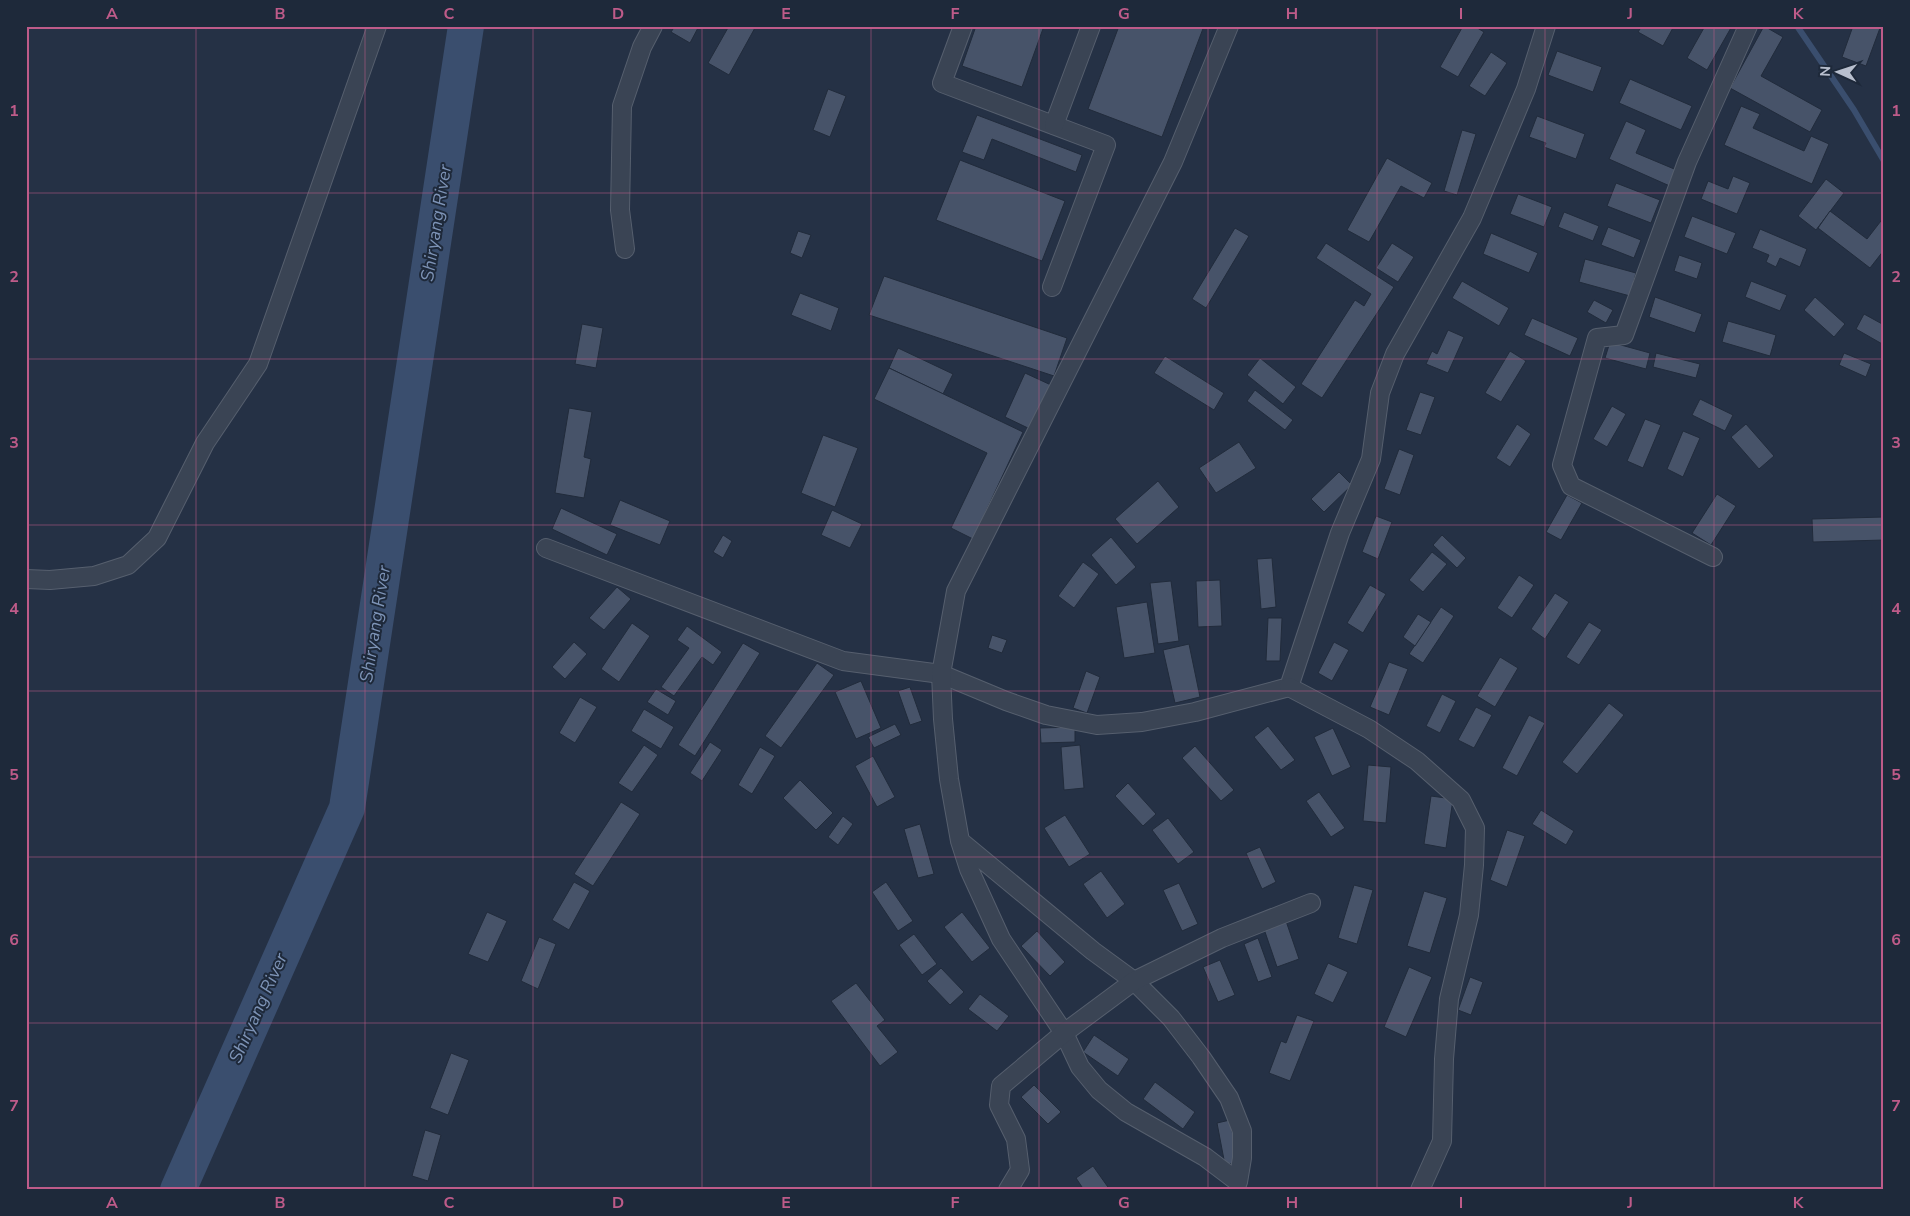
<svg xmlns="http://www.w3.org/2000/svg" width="1910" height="1216" viewBox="0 0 1910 1216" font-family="'Nunito Sans',sans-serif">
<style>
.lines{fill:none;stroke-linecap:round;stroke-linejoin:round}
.stream{stroke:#3a4e6e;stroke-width:6}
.river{stroke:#3a4e6e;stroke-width:36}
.building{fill:#475369;stroke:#212b3b}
.minor-casing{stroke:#565f6e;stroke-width:20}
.minor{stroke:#3a4454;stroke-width:18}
.grid{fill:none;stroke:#be5b89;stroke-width:1;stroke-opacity:0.55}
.labels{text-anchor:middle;stroke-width:4;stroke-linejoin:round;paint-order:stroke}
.water-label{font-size:18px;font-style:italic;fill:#7d93b6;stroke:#1e293a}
.neatline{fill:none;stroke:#be5b89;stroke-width:2}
.grid-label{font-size:16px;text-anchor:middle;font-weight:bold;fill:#be5b89}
</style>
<rect width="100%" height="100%" fill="#253145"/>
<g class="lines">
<path class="stream" d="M1797,26L1854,110L1884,161"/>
<path class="river" d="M178,1190L347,808L466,26"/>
</g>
<g class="building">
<path d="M675,26H699L690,43L671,32Z"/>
<path d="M729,26H756L729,75L708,63Z"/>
<path d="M976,26H1044L1022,87L962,66Z"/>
<path d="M1119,26H1204L1162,137L1088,109Z"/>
<path d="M1463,26H1474L1484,32L1458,77L1440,67Z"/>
<path d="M1642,26H1674L1663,46L1638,32Z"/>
<path d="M1705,26H1732L1707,70L1687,58Z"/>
<path d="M1764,26L1783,37L1761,76L1822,110L1810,132L1730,88Z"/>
<path d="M1853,26H1874L1880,28L1866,66L1842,57Z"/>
<path d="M1557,51L1602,67L1593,92L1548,75Z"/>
<path d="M1491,52L1507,63L1485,96L1469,86Z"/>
<path d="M1630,79L1692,106L1681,130L1619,103Z"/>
<path d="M828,89L846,96L830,137L813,130Z"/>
<path d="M1741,106L1760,114L1753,128L1804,151L1811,136L1829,144L1812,184L1724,145Z"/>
<path d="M977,115L1082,155L1076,172L992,139L984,160L962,152Z"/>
<path d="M1537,116L1585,134L1576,159L1544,147L1546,143L1529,137Z"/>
<path d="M1626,121L1646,130L1636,153L1679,171L1672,187L1609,159Z"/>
<path d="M1462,130L1476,134L1457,195L1444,191Z"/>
<path d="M1387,158L1432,183L1424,198L1401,186L1369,242L1347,230Z"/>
<path d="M960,160L1065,201L1042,261L936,220Z"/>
<path d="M1733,176L1750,183L1737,214L1701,199L1708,181L1728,189Z"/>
<path d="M1826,179L1844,193L1816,230L1798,216Z"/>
<path d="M1616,183L1660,200L1651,223L1607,206Z"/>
<path d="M1518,194L1552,207L1544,227L1510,214Z"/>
<path d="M1830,211L1867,239L1884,217V250L1870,268L1818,228Z"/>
<path d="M1564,212L1599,226L1593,241L1558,227Z"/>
<path d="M1692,216L1736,233L1727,254L1684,237Z"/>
<path d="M1608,227L1641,240L1634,258L1601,245Z"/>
<path d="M1235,228L1249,236L1206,308L1192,299Z"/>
<path d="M1760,229L1807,249L1800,267L1780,258L1776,267L1766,262L1769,255L1752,248Z"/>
<path d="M798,231L811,235L802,258L790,253Z"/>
<path d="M1491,233L1538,253L1529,273L1483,254Z"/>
<path d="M1326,243L1394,287L1322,398L1301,384L1355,300L1364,306L1371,294L1316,258Z"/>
<path d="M1392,243L1414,257L1398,282L1376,268Z"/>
<path d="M1679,255L1702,263L1697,279L1674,271Z"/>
<path d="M1585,259L1636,273L1630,296L1579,282Z"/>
<path d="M884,276L1067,338L1054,376L869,315Z"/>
<path d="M1462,281L1509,308L1499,326L1452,298Z"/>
<path d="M1751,281L1787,295L1780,311L1745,297Z"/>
<path d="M800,293L839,308L831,331L791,315Z"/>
<path d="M1655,297L1702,314L1695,333L1649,317Z"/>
<path d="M1815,297L1845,324L1834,337L1804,310Z"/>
<path d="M1594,300L1613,310L1606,323L1587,312Z"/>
<path d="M1864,314L1884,325V345L1856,329Z"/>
<path d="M1532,318L1578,338L1570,356L1524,335Z"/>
<path d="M1728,321L1776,335L1770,356L1722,342Z"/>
<path d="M582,324L603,328L596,368L575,364Z"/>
<path d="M1448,330L1464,337L1448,373L1426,364L1432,351L1437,354Z"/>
<path d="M1610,342L1650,353L1646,369L1605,358Z"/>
<path d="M898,348L953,374L943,394L889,368Z"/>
<path d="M1510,351L1526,361L1501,402L1485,393Z"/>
<path d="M1656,353L1700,364L1696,378L1653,367Z"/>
<path d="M1844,353L1871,364L1866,377L1839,365Z"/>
<path d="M1165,356L1224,393L1214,410L1154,373Z"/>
<path d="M1260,358L1296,387L1283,404L1247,375Z"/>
<path d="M889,368L1023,432L973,539L951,528L987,453L874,399Z"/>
<path d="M1025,373L1051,385L1030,429L1005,417Z"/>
<path d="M1255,390L1293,420L1285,430L1247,401Z"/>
<path d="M1420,392L1435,397L1421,435L1406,430Z"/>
<path d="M1700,399L1733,415L1725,431L1692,415Z"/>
<path d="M1612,406L1626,414L1607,447L1593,439Z"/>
<path d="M569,408L592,412L584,457L591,459L584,498L555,493Z"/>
<path d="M1645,419L1661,425L1643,468L1627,461Z"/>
<path d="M1517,424L1531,434L1510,467L1496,458Z"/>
<path d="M1746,424L1774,456L1759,469L1731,437Z"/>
<path d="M1683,431L1700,438L1683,477L1667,469Z"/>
<path d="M823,435L858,448L835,507L801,493Z"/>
<path d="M1239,442L1256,468L1216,493L1199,468Z"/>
<path d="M1399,449L1414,455L1400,495L1384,489Z"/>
<path d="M1339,472L1352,485L1324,512L1311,499Z"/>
<path d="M1158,481L1179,507L1137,544L1115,519Z"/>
<path d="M1717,494L1736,506L1711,545L1692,533Z"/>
<path d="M1567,495L1582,503L1561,540L1546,532Z"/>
<path d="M620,500L670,521L660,545L610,525Z"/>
<path d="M561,508L617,534L607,555L552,529Z"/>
<path d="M832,510L862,524L850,548L821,535Z"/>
<path d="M1376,516L1392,522L1378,559L1362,552Z"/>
<path d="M1884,517V540L1813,542L1812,519Z"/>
<path d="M723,535L732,541L723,558L713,552Z"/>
<path d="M1442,535L1466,558L1457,568L1433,545Z"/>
<path d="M1111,537L1136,567L1116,585L1091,555Z"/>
<path d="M1432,552L1447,564L1423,592L1409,580Z"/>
<path d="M1272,558L1276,607L1261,609L1257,559Z"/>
<path d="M1083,562L1099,574L1074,608L1058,596Z"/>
<path d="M1519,575L1534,585L1512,618L1497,608Z"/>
<path d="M1220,580L1222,626L1198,627L1196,581Z"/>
<path d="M1171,581L1179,641L1158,644L1150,583Z"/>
<path d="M1370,585L1386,594L1363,633L1347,623Z"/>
<path d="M617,587L631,599L604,630L589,618Z"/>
<path d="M1555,593L1569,602L1545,639L1531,629Z"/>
<path d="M1147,602L1155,653L1124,658L1116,607Z"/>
<path d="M1441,607L1454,616L1423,663L1409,654Z"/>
<path d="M1418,614L1431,622L1415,646L1403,637Z"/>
<path d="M1268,618H1282L1280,661H1266Z"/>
<path d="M1589,622L1602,630L1579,665L1566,657Z"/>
<path d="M632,623L650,636L619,682L601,669Z"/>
<path d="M687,626L722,652L713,665L702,657L674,696L661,687L689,648L677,640Z"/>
<path d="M992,635L1007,640L1002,653L988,648Z"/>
<path d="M574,642L587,654L565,679L552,667Z"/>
<path d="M1334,642L1349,650L1332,681L1318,673Z"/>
<path d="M743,643L760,653L695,756L678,745Z"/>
<path d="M1189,644L1200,697L1175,703L1163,650Z"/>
<path d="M1500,657L1518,668L1495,707L1477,696Z"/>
<path d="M1389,662L1408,669L1389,715L1370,707Z"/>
<path d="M817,663L834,675L781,748L765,736Z"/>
<path d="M1086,671L1100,677L1087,713L1073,708Z"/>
<path d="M861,681L881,728L856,739L835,692Z"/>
<path d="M910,687L922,721L910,725L898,691Z"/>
<path d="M656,689L676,701L668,715L647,702Z"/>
<path d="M1442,694L1456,701L1440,733L1426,726Z"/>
<path d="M580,697L597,707L575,743L559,733Z"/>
<path d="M1609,703L1624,715L1577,774L1562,762Z"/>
<path d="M1476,707L1492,715L1474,748L1458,740Z"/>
<path d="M644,709L674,727L661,749L631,731Z"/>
<path d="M1529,715L1545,723L1517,776L1502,768Z"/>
<path d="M895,724L901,735L874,748L868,737Z"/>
<path d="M1268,726L1295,760L1281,770L1254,737Z"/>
<path d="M1075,727V742L1041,743L1040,728Z"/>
<path d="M1333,728L1351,767L1332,776L1314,737Z"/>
<path d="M710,742L722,750L702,781L690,773Z"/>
<path d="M644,745L658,755L632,792L618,783Z"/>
<path d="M1080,745L1084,788L1064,790L1061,747Z"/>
<path d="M1195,746L1234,790L1221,801L1182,758Z"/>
<path d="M760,747L775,756L752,794L738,785Z"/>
<path d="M873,756L895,797L877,807L855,766Z"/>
<path d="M1368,765L1391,767L1386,823L1363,821Z"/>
<path d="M800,780L833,813L816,830L783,798Z"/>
<path d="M1128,783L1156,814L1143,826L1115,796Z"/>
<path d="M1319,792L1345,828L1331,837L1306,801Z"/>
<path d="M1431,796L1453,799L1446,848L1424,844Z"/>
<path d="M621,802L640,814L593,886L574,874Z"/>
<path d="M1541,810L1574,831L1566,845L1532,824Z"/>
<path d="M1065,815L1090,854L1069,867L1044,828Z"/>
<path d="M843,816L853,824L838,845L828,837Z"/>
<path d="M1168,818L1194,852L1178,864L1152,830Z"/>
<path d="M920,824L934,874L918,878L904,829Z"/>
<path d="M1507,830L1525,836L1507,887L1490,880Z"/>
<path d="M1260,847L1276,882L1262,889L1246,853Z"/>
<path d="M1101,871L1125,904L1107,918L1083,884Z"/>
<path d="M574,882L590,891L569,930L552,920Z"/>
<path d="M886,882L913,921L898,931L872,892Z"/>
<path d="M1179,883L1198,924L1182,931L1163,890Z"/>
<path d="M1354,885L1373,890L1357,944L1338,938Z"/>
<path d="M1424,891L1447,898L1430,953L1407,946Z"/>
<path d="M487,912L507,921L488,962L468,954Z"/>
<path d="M962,912L990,948L972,962L944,927Z"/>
<path d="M1286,921L1299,959L1277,967L1264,929Z"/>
<path d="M1037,931L1065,962L1050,976L1021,946Z"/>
<path d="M914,934L937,964L922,975L899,945Z"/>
<path d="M539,937L556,944L538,989L521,981Z"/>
<path d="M1258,938L1272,977L1258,982L1244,944Z"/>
<path d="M1220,960L1235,995L1218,1002L1203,967Z"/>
<path d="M1328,963L1348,972L1333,1003L1314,994Z"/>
<path d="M1409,967L1432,977L1406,1037L1384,1027Z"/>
<path d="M941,968L964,992L950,1005L927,981Z"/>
<path d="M1470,977L1483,982L1471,1015L1458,1010Z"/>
<path d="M856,983L885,1020L877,1026L898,1052L880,1066L831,1001Z"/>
<path d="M980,994L1009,1016L997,1031L968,1009Z"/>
<path d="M1297,1015L1314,1021L1290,1081L1269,1073L1281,1041L1286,1043Z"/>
<path d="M1094,1035L1129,1059L1118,1076L1083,1052Z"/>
<path d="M451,1053L469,1060L448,1115L430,1108Z"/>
<path d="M1155,1082L1195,1112L1183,1129L1143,1099Z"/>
<path d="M1034,1085L1061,1112L1048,1124L1021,1097Z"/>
<path d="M1230,1120L1238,1162L1225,1165L1217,1123Z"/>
<path d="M425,1130L441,1135L428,1181L412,1176Z"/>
<path d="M1093,1166L1110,1190H1084L1076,1178Z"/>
</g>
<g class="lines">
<g class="minor-casing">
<g id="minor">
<path d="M963,26L942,83L1106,145L1052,287"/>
<path d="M1054,125L1091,26"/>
<path d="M625,249L620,210L622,106L642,47L653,26"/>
<path d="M546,548L843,661L941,674L1006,701L1046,715L1097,725L1142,722L1195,712L1289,687L1340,533L1371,459L1380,393L1395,354L1472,218L1526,89L1546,26"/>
<path d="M1713,557L1571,486L1562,465L1597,338L1624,335L1687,162L1748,26"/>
<path d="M26,579L50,580L94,576L128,565L157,538L205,443L258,364L377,26"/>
<path d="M1289,687L1369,729L1417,761L1461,800L1475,828L1474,865L1469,915L1449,999L1444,1059L1442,1141L1420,1190"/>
<path d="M960,841L1093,951L1134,981L1171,1018L1201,1057L1229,1098L1242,1131V1158L1238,1182L1205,1157L1126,1112L1099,1090L1080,1067L1064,1033L1001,939L969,869L960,841L949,779L943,719L941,674L956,591L1173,162L1229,26"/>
<path d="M1008,1190L1020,1170L1016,1139L999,1105L1001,1086L1064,1033L1134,981L1222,938L1311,903"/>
</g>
</g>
<use href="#minor" class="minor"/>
</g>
<path class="grid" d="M196,26V1190M365,26V1190M533,26V1190M702,26V1190M871,26V1190M1039,26V1190M1208,26V1190M1377,26V1190M1545,26V1190M1714,26V1190M26,193H1884M26,359H1884M26,525H1884M26,691H1884M26,857H1884M26,1023H1884"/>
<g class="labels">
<g class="water-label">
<text transform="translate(436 223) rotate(-81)" y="6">Shiryang River</text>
<text transform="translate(375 624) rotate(-81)" y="6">Shiryang River</text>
<text transform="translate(258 1008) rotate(-66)" y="6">Shiryang River</text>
</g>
</g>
<rect width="1910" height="1216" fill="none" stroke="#1e293a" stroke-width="55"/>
<g transform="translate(1838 72) rotate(273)" stroke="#1e293a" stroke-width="4" paint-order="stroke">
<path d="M0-4L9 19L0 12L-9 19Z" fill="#b8bfce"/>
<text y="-8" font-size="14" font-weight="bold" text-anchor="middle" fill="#b8bfce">N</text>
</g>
<rect x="28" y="28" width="1854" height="1160" class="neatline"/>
<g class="grid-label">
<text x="112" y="19">A</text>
<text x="280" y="19">B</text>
<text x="449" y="19">C</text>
<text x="618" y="19">D</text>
<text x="786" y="19">E</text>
<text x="955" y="19">F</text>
<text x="1124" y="19">G</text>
<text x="1292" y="19">H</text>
<text x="1461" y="19">I</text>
<text x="1630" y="19">J</text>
<text x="1798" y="19">K</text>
<text x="14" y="116">1</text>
<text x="1896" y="116">1</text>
<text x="14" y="282">2</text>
<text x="1896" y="282">2</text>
<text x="14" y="448">3</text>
<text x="1896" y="448">3</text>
<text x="14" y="614">4</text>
<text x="1896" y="614">4</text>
<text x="14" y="780">5</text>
<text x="1896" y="780">5</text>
<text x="14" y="945">6</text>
<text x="1896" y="945">6</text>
<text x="14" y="1111">7</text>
<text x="1896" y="1111">7</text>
<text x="112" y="1208">A</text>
<text x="280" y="1208">B</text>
<text x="449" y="1208">C</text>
<text x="618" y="1208">D</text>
<text x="786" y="1208">E</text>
<text x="955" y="1208">F</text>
<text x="1124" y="1208">G</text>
<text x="1292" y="1208">H</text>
<text x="1461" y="1208">I</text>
<text x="1630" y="1208">J</text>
<text x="1798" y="1208">K</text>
</g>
</svg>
